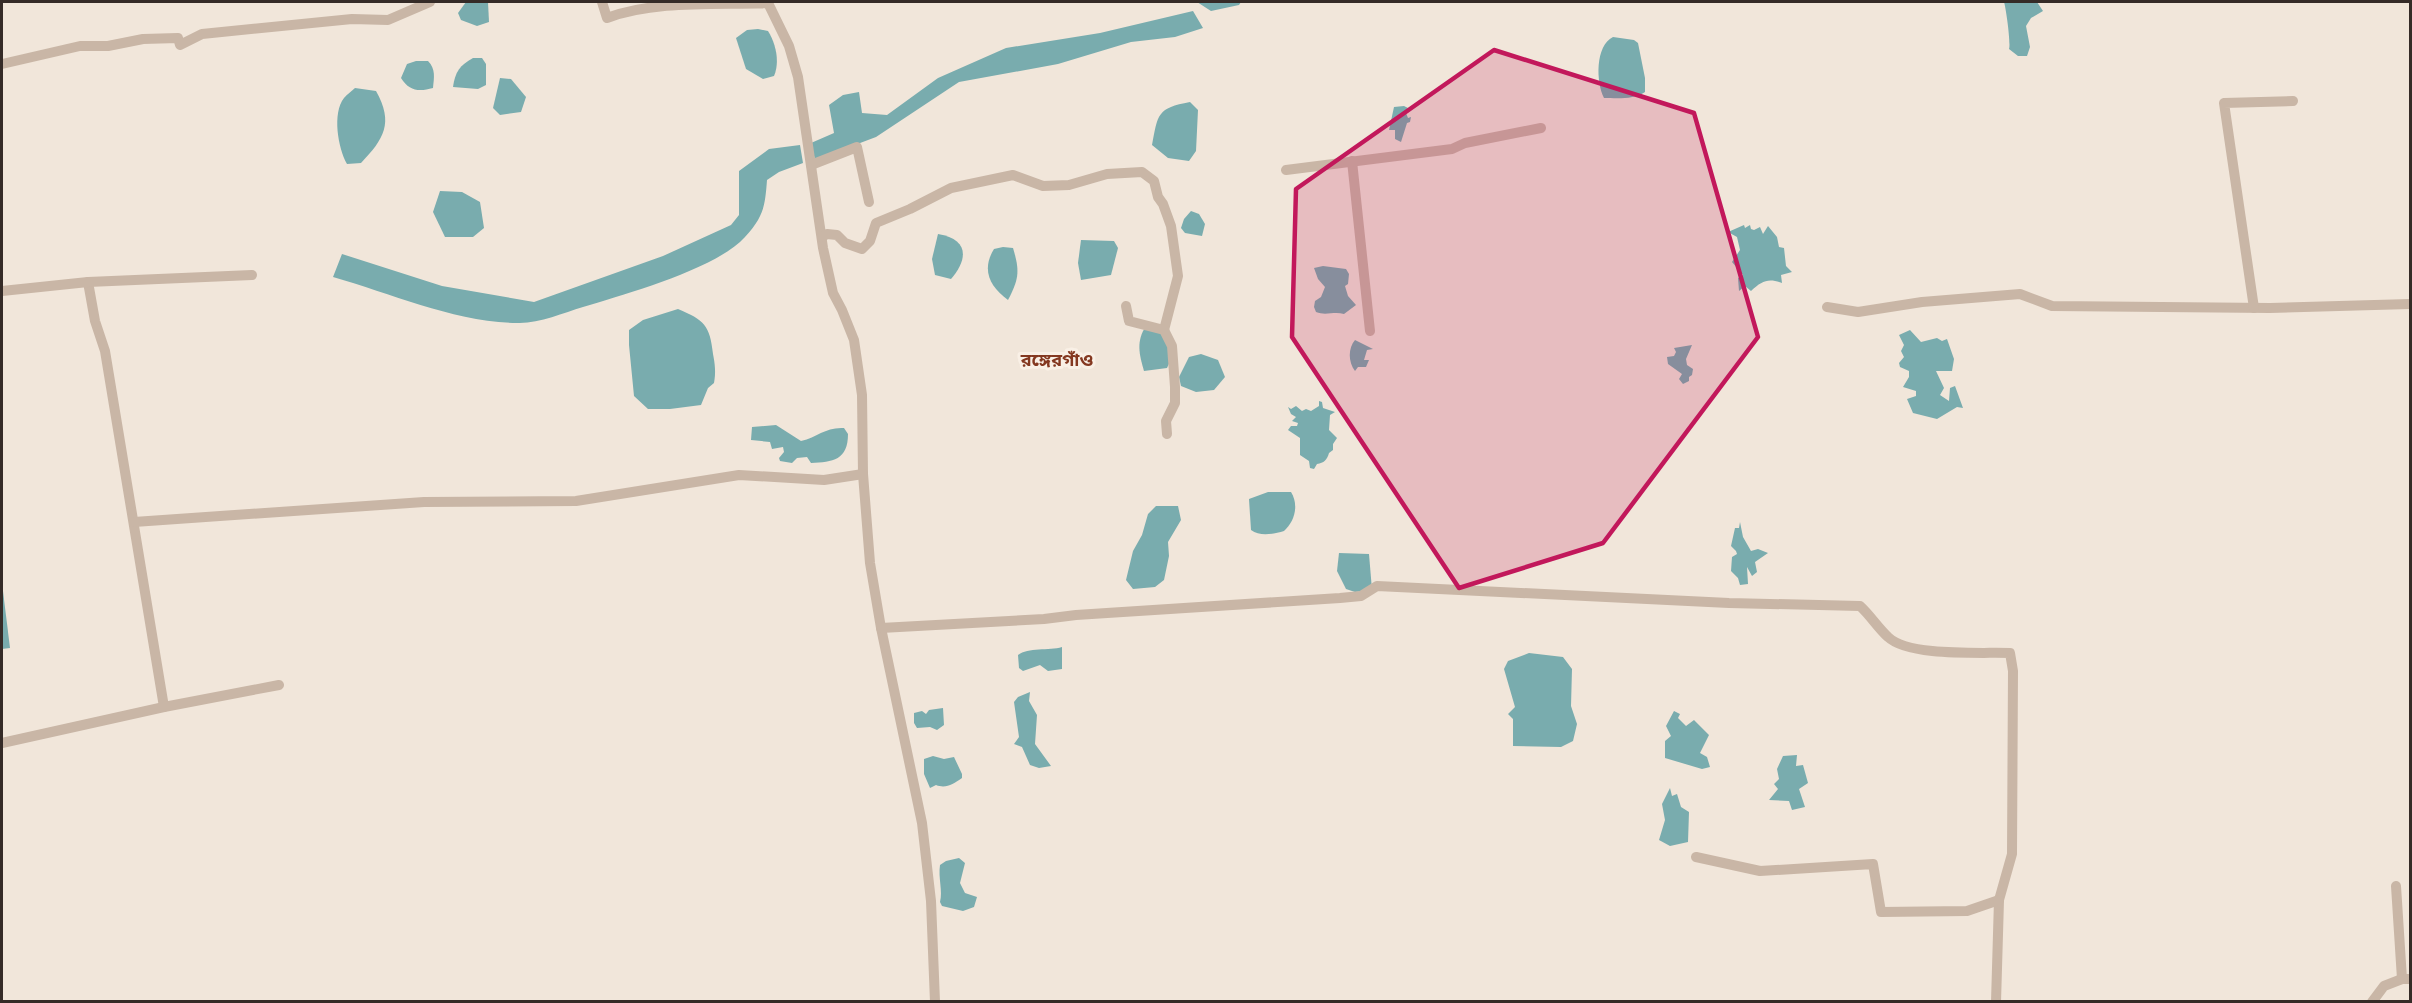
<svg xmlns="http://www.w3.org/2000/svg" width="2412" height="1003" viewBox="0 0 2412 1003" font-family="'Titillium Web','Noto Sans Bengali',sans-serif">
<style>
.water{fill:#79acae}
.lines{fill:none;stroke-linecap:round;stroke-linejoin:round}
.minor{stroke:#c9b6a6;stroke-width:10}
.marked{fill:#c2185b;fill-opacity:0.2;stroke:#c2185b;stroke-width:4.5;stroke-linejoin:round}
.labels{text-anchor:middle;stroke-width:6;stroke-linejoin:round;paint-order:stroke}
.quarter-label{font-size:18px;font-weight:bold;fill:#843820;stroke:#f9f0e6}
</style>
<rect width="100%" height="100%" fill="#f1e6da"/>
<g class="water">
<path d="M466,2H488L489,22L477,26L461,20L458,13Z"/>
<path d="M1197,2H1241L1239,5L1211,11Z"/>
<path d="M2004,2H2037L2043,11L2031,18L2026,26L2030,47L2027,56H2018L2009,49C2011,44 2006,8 2004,2Z"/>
<path d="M1193,11L1203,28L1175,37L1131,42L1058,64L959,82L876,137L815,160L811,143L834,133L829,105L843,95L859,92L862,113L887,115L938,78L1006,48L1100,33Z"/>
<path d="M758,29L768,31C776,44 780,62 774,76L763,79L746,69L736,38L747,30Z"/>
<path d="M1613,37L1634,40L1638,43L1645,78V92C1634,100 1616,98 1604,98C1596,82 1595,46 1613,37Z"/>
<path d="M473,58H482L486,64V85L478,89L453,87C455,72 460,65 473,58Z"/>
<path d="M416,61H428C436,69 434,78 433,88C419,92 409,91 401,78L407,64Z"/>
<path d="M500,78L511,79L526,97L521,112L500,115L493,108Z"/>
<path d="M355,88L376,91C394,123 384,139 361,163L347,164C338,148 332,113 344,98C347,94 352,91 355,88Z"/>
<path d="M1190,102L1198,110L1196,151L1189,161L1168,158L1152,145C1158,114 1157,108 1190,102Z"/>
<path d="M1404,106L1410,109L1406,113L1408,118L1411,117L1410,122L1407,123L1401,142L1395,139V130H1389L1394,107Z"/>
<path d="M800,145L803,163L779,172L767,180C765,206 764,216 745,237C716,269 626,294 583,307C563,313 538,324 517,323C454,322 393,294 333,277L342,254L442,286L534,302L663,256L731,225L739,215V171L769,149Z"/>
<path d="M440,191L462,192L480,202L484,228L473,237H445L433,212Z"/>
<path d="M1191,211L1199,214L1205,224L1202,236L1185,233L1181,228L1184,219Z"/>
<path d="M1744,225L1745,228L1750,225L1751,229L1754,230L1760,227L1763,234L1768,226L1777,237L1779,247L1784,248L1786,266L1792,272L1781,275L1782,283C1768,278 1762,281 1751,291L1745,286L1739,291L1738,278L1743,275L1732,262L1740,250L1737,237L1728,232Z"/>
<path d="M938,234C968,239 969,258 951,279L935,275L932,259Z"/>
<path d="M1081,240L1114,241L1118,248L1111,275L1081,280L1078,263Z"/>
<path d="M1003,247L1013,248C1020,271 1019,279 1008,300C990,287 981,270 994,249Z"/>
<path d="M1323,266L1346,269L1349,274L1348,284L1345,286L1348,296L1356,305L1344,314C1334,311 1326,316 1316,312L1314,307L1315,301L1321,297L1325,287L1318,279L1314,268Z"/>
<path d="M678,309C704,320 710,325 713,354C715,364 716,373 714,383L708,388L701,405L670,409H648L634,396L629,345V330L643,320Z"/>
<path d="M1146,326L1164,330L1173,355L1167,368L1144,371C1139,354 1136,341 1146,326Z"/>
<path d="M1910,330L1921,342L1937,338L1942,341L1947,339L1954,359L1952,371H1936L1944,388L1940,395L1949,401L1950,388L1955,386L1963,408L1957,407L1937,419L1913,413L1907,399L1916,396V391L1903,387L1909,377V371L1900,367L1899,363L1904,357L1901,351L1904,345L1899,335Z"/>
<path d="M1355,340L1373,349L1367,350L1364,360H1369L1366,367H1358L1355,371C1348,362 1348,348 1355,340Z"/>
<path d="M1692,345L1686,359L1687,365L1693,369L1692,375L1689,377V381L1683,384L1679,379L1682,374L1668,364L1667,357L1674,356L1676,352L1674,348Z"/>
<path d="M1201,354L1218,360L1225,377L1214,390L1196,392L1181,386L1179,377L1189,357Z"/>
<path d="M1319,401L1322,402L1323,408L1335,412L1330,415L1329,430L1337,438L1333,444V450L1329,453C1327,460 1324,463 1317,464L1314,469L1310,468L1309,461L1300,455V438L1288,430L1291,426H1297L1298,423L1292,421L1296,417L1291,414L1288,407L1291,409L1296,406L1302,411L1306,409L1311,411L1319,406Z"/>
<path d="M776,425L801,441C818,437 825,427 844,428L848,434C848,460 833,462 811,463L807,457L797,458L792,463L780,461L779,458L784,452L783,447L772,449L770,442L751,440L752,427Z"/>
<path d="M1268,492H1291C1299,505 1295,521 1284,531C1274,534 1260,537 1251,530L1249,499Z"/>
<path d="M1156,506H1178L1181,520L1168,542L1169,556L1164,580L1155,587L1133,589L1126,580L1133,551L1142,535L1148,514Z"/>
<path d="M1740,522L1743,537L1751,551L1758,549L1768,553L1755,562L1757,572L1752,576L1747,567L1748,584L1740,585L1738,578L1731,571L1732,557L1737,554L1736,551L1731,546L1735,528H1739Z"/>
<path d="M1339,553L1369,554L1372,590L1355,592L1346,589L1337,571Z"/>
<path d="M2,583L10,648L2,649Z"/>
<path d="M1062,647V669L1048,671L1040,665L1023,671L1019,668L1018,655C1028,647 1049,651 1062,647Z"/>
<path d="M1529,653L1563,657L1572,669L1571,706L1577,724L1573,741L1561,747L1513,746V719L1508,714L1515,707L1504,669L1508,661Z"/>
<path d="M1030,692L1029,701L1037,715L1035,744L1051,766L1039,768L1030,765L1022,747L1014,744L1019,737L1014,702L1018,697Z"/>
<path d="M943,708L944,725L937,730L930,727L917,728L914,723V713L922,711L926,714L929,710Z"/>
<path d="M1674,711L1680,714L1678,718L1686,726L1694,720L1709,735L1700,753L1707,757L1710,767L1702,769L1665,758V741L1671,736L1666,726Z"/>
<path d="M1797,755L1796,766L1803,765L1808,783L1799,789L1805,807L1792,810L1789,801L1769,800L1778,789L1774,784L1779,779L1777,769L1783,756Z"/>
<path d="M933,756L944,759L954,757L962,774V778C953,784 946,789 936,785L930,788L924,774V759Z"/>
<path d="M1670,788L1672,796L1677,794L1681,807L1689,812L1688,842L1670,846L1659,840L1665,820L1662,804Z"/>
<path d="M959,858L965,863L960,883L965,893L977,897L974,907L963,911L942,906L940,902C943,891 938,878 940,865L946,861Z"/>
</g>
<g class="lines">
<g class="minor">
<path d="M602,2L607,18C654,0 717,5 768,3L789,46L798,77L823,248L833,293L842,310L854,340L862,395L863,474L870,563L881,628L922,823L931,901L935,1002"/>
<path d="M2,64L80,46H108L143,39L178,38L180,45L202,34L352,19L388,20L430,2"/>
<path d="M1352,161L1370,331"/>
<path d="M811,165L857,147L869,202"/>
<path d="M1286,170L1452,149L1465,143L1541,128"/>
<path d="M822,237L827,234L837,235L845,243L862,249L870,241L876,223L910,209L951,188L1013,175L1043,186L1069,185L1107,174L1142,172L1154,181L1158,197L1163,204L1171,226L1178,276L1164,330"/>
<path d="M88,282L95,321L105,351L164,707"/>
<path d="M2,291L88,282L252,275"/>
<path d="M1126,306L1129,321L1164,330L1172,346L1175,387V403L1166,421L1167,434"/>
<path d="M1827,307L1858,312L1922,302L2020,294L2052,306L2270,308L2410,304"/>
<path d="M2254,308L2224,103L2293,101"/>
<path d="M134,522L424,502L576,501L739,475L824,480L863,474"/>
<path d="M881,628L1044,619L1076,615L1340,598L1361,596L1377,586L1729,603L1860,606C1870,615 1878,628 1888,637C1909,657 1981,652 2010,653L2013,671L2012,854L1999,900L1996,1002"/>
<path d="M2,743L164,707L279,685"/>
<path d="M1696,857L1760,871L1873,864L1881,912L1967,911L1999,900"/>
<path d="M2396,886L2402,979H2410"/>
<path d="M2372,1002L2384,986L2402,979"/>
</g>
</g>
<path class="marked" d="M1494,50L1694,113L1758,337L1603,543L1459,588L1292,337L1296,189Z"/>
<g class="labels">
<g class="quarter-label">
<text x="1057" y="366">রঙ্গেরগাঁও</text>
</g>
</g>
<rect width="2412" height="1003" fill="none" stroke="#352b27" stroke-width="6"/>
</svg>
